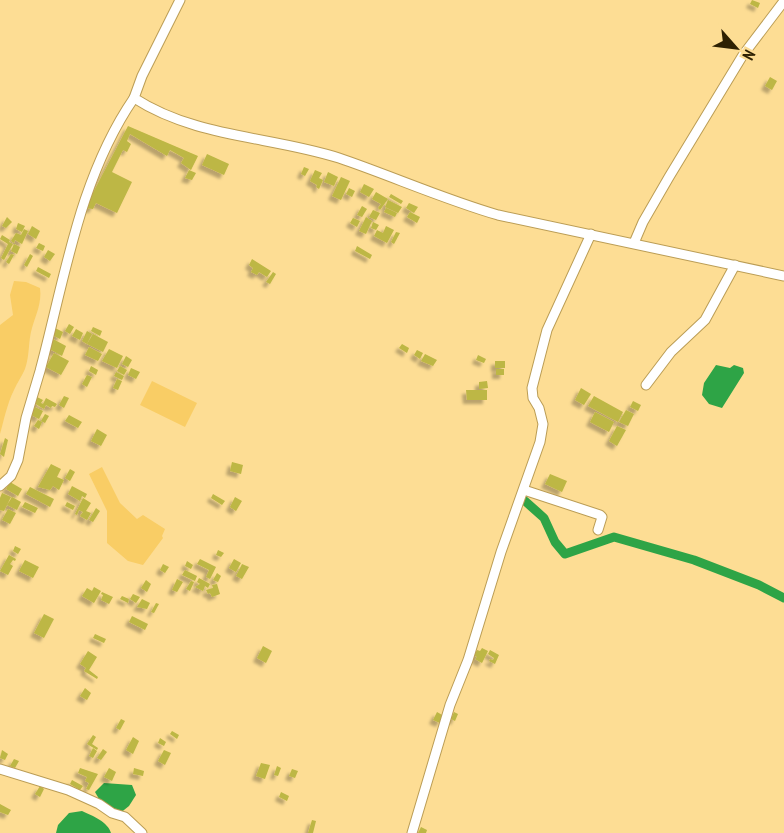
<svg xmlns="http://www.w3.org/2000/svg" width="784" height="833" viewBox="0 0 784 833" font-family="'PT Sans Narrow',sans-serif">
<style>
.green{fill:#f9cd65}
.water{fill:#2ea446}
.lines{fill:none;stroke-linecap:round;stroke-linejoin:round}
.canal{stroke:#2ea446;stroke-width:9}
.building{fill:#bdb744;filter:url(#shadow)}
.minor-casing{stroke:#bb9d55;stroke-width:11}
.minor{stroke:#fff;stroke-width:9}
</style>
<defs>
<filter id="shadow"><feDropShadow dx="-4" dy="4" stdDeviation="1.5" flood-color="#0004"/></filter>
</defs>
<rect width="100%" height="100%" fill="#fddd94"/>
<g class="green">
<path d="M14,281L26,282L40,288C42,303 36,314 32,328C28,341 30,355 25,369C22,376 17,383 14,390C7,404 4,420 0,434V325L13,315L10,295Z"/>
<path d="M152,381L197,403L185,427L140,405Z"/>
<path d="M102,467L120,503L137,519L143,515L165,529L162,536L163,538L143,565L128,561L107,543V511L89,474Z"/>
</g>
<g class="water">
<path d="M716,365L730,368L734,365L743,368L744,373L722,408L709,404L702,395L704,383Z"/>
<path d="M104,783L132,785L136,795L129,806L119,814L99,799L95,792Z"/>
<path d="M82,811C93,816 108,822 111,833H56L58,825L69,813Z"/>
</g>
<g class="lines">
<path class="canal" d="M525,501L544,518L555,542L565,554L614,537L694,560L759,585L784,598"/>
</g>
<g class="building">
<path d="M752,0L760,3L758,8L750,4Z"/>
<path d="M770,77L777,81L772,90L765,86Z"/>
<path d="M128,126L198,156L191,170L181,163L184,158L170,150L167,156L130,134L127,141L131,144L127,152L123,150L112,172L132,182L117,213L96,203L93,209L85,208Z"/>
<path d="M207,154L229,164L224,175L202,165Z"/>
<path d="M304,167L309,169L305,176L301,174Z"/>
<path d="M189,170L196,173L192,180L185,178Z"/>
<path d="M315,170L322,173L319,178L323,180L319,189L316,187L317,185L310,181Z"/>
<path d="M328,172L338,177L334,186L324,182Z"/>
<path d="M341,177L350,181L341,200L332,196Z"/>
<path d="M364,184L374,189L369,197L360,192Z"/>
<path d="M349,188L355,191L352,197L346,194Z"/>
<path d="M376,192L388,199L380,210L378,208L381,204L372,199Z"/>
<path d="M391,194L403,201L401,204L389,197Z"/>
<path d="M388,200L402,207L398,213L385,207Z"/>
<path d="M409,203L418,207L414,213L406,208Z"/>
<path d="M362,206L367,209L362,217L357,215Z"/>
<path d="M386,208L397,213L395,217L384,212Z"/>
<path d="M373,210L380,213L376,220L369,217Z"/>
<path d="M410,212L420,217L417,223L407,217Z"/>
<path d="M7,217L12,222L6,228L2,226Z"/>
<path d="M366,217L372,221L366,234L359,231Z"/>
<path d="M353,218L360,221L357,227L350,223Z"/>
<path d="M373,222L379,225L376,230L371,228Z"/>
<path d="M18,223L25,226L22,232L16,229Z"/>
<path d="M32,226L40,231L36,239L28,234Z"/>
<path d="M386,226L394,230L387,243L374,236L377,230L383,233Z"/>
<path d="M24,229L28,231L22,244L15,240L14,243L11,241L16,233L21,235Z"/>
<path d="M396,232L400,233L394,244L391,242Z"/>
<path d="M2,235L10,240L9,242L13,244L4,260L1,258L8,244L0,239Z"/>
<path d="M39,243L45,246L43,251L36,248Z"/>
<path d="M14,244L20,247L17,254L11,251Z"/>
<path d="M357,246L372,255L370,259L355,251Z"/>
<path d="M48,250L55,254L50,261L44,257Z"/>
<path d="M11,254L14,255L9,264L6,262Z"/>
<path d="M30,254L33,256L27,267L24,265Z"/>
<path d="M252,259L271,271L267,277L259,272L257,275L251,272L253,268L249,265Z"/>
<path d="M38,267L51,274L49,278L36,271Z"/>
<path d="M273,272L276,274L270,284L266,282Z"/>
<path d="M69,324L74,327L70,334L65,331Z"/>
<path d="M93,327L102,331L100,336L91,331Z"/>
<path d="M55,328L63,332L60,339L52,335Z"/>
<path d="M76,329L83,333L80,340L72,336Z"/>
<path d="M87,331L92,334L87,344L82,341Z"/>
<path d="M93,334L108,342L103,352L87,344Z"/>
<path d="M53,339L66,346L62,356L48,348Z"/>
<path d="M402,344L409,348L407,353L399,348Z"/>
<path d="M89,347L102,354L98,361L85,355Z"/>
<path d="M109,349L123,356L117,368L102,361Z"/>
<path d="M417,350L423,353L420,359L414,355Z"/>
<path d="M54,353L69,361L61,375L46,367Z"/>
<path d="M425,354L437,360L433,366L421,361Z"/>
<path d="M478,355L486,359L484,363L476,360Z"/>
<path d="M126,356L132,360L128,367L122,364Z"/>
<rect x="495" y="361" width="10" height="7"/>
<path d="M91,366L98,370L96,375L89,371Z"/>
<path d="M120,366L127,370L124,375L117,371Z"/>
<path d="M131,368L140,372L136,379L128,375Z"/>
<rect x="496" y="369" width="8" height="6"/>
<path d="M116,372L124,376L122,380L114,376Z"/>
<path d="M87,375L92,377L87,387L82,384Z"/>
<path d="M117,379L122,381L118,390L113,388Z"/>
<path d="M487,381L488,388L479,389V382Z"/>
<path d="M581,388L591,394L584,405L575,400Z"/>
<path d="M466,390H487V400H467Z"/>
<path d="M64,396L69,398L64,408L59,405Z"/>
<path d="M594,396L623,412L618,422L588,406Z"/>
<path d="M37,397L43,400L41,403L43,404L46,398L57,404L55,407L52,406L51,408L46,405L44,409L34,403Z"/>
<path d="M633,401L641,405L638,411L630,407Z"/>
<path d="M35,407L43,411L39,419L31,415Z"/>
<path d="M626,410L634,414L628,426L619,422Z"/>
<path d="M595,412L614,422L609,432L590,422Z"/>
<path d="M45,414L49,416L45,423L41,421Z"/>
<path d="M69,415L82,422L78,428L65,421Z"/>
<path d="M38,420L42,422L39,429L34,426Z"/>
<path d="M617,426L626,430L617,446L609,441Z"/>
<path d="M97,429L107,435L101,446L91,441Z"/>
<path d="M5,438L8,440L4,457L0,454Z"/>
<path d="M232,462L243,465L241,474L230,471Z"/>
<path d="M51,464L61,469L57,477L64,480L59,490L53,486L50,490L38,487Z"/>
<path d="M70,469L75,472L70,481L65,478Z"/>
<path d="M550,474L567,481L562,492L545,484Z"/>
<path d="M10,482L22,489L18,496L6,489Z"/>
<path d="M72,486L87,494L85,498L82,496L80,501L68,494Z"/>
<path d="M30,487L54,499L50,507L26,494Z"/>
<path d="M2,493L11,497L4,511L0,510V498Z"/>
<path d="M213,494L225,501L222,505L211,498Z"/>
<path d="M12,497L21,502L17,510L7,505Z"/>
<path d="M235,497L242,501L236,511L230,507Z"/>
<path d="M83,498L91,503L86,511L91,513L87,520L80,516L83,512L79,510L77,515L75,514Z"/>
<path d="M25,502L38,508L35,513L22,507Z"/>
<path d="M67,502L75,506L73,510L65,506Z"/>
<path d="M96,508L100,511L93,522L89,520Z"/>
<path d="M8,509L16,513L10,524L2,520Z"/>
<path d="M15,546L21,549L18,554L13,551Z"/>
<path d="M218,550L224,553L221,557L216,555Z"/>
<path d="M9,555L16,559L15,561L13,560L10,564L13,566L8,575L0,571Z"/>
<path d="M200,559L216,567L210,579L206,577L209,570L197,564Z"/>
<path d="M234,559L241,563L236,572L229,568Z"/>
<path d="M25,560L39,567L33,578L19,571Z"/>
<path d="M187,561L193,565L191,569L185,566Z"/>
<path d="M163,564L169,567L165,573L160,570Z"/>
<path d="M242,564L249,567L242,579L236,576Z"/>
<path d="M185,570L197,576L195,581L182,575Z"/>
<path d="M217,573L221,576L218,582L213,580Z"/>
<path d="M199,578L210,584L208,588L205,586L203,591L195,587L200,584L197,582Z"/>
<path d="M177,579L183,582L177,592L172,590Z"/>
<path d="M146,580L151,584L147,592L141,588Z"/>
<path d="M191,581L194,582L190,591L186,589Z"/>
<path d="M217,584L220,594L212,597L210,593L208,594L206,590L213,588L212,585Z"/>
<path d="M94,587L101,591L94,603L82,596L87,588L92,591Z"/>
<path d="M102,592L113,597L109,604L101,600L103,595L101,594Z"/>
<path d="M133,594L140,597L136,603L130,599Z"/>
<path d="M122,596L129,599L128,603L120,599Z"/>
<path d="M142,599L150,603L147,609L137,607Z"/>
<path d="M156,603L159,604L154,613L151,612Z"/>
<path d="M44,614L54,619L44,638L34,633Z"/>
<path d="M132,616L148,624L145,630L129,622Z"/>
<path d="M95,634L106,639L104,643L93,638Z"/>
<path d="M263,646L272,651L266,663L257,658Z"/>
<path d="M482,648L488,651L482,663L475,659L477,657L474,655L477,650L480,651Z"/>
<path d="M490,650L499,655L495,664L489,661L490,659L493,660L494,658L488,654Z"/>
<path d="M88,651L97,657L89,670L98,677L97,679L84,671L86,668L80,664Z"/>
<path d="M85,688L91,693L87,700L80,696Z"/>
<path d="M437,712L444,716L440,723L433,720Z"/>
<path d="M454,712L458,714L455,721L451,719Z"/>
<path d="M121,719L125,721L120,730L116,728Z"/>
<path d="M172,731L179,735L177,739L170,734Z"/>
<path d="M93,735L96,737L92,744L98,748L97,750L87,744Z"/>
<path d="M133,737L139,741L133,754L126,750Z"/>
<path d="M160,738L166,742L164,746L158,743Z"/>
<path d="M93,748L97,751L93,758L89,756Z"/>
<path d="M103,749L107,752L101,760L97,758Z"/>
<path d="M2,750L8,754L5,760L0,758Z"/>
<path d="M164,750L171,753L165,765L158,761Z"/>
<path d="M14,759L19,761L15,768L10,766Z"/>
<path d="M261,763L270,765L265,779L256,776Z"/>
<path d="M277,766L281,768L278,776L274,775Z"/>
<path d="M80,768L98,774L89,790L86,789L89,783L85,781L87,777L78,773Z"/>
<path d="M109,768L116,772L112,781L104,777Z"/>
<path d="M134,768L144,771L143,776L133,774Z"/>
<path d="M292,769L298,771L295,778L289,776Z"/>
<path d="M72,780L83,786L80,790L70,784Z"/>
<path d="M40,786L44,789L40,797L35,794Z"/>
<path d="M281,792L289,796L287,801L279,797Z"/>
<path d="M0,804L11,810L8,815L0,812Z"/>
<path d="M312,820L316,821L313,833H308Z"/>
<path d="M421,827L427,830L426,833H418Z"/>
</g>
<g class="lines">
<g class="minor-casing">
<g id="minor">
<path d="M180,0L142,76L134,98C196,138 270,136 339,158C392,176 443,199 498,215L784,276"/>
<path d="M634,243L643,222L669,177L743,55L784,1"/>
<path d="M646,385L671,352L705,320L735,265"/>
<path d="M0,486L11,476L18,460L26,418L40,371C65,278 79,178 134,98"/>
<path d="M524,490L600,515L602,517L598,530"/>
<path d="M0,769L68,790L99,804L112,813L125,817L142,833"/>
<path d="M412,833L450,705L468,660L501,552L540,442L543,424L539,408L533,398L532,388L547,330L591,234"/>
</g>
</g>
<use href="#minor" class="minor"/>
</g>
<g transform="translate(736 48) rotate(118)" stroke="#fddd94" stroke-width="4.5" paint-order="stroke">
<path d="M0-4.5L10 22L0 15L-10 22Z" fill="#2e2103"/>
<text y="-9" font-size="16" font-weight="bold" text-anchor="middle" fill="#2e2103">N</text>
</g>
</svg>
